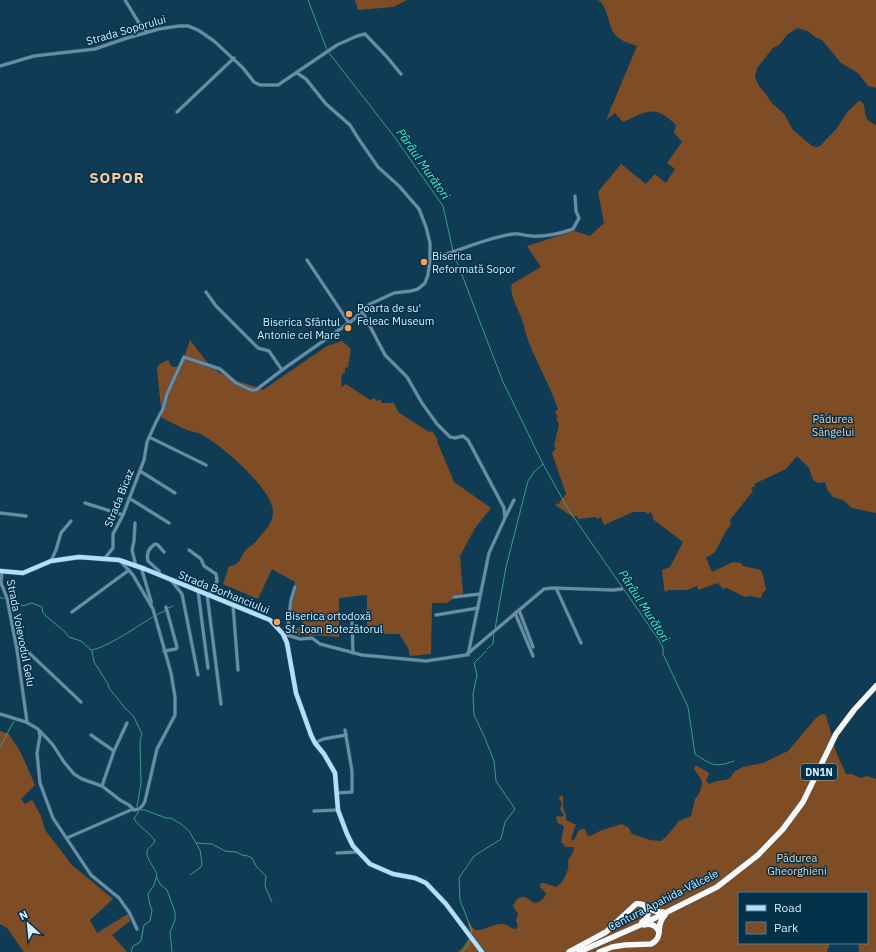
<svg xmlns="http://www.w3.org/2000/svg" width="876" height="952" viewBox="0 0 876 952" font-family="'IBM Plex Sans',sans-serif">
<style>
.green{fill:#7f4d25}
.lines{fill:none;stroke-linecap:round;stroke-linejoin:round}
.stream{stroke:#399d89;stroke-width:1}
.minor-casing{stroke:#2f586f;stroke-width:4}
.major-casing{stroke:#2f586f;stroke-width:5.5}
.highway-casing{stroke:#2f586f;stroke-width:6}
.minor{stroke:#688da5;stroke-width:3}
.major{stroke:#b2dffd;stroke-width:4.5}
.highway{stroke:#f8f8f8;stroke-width:5.5}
.poi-dot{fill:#fc9e52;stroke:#023149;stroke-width:1.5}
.labels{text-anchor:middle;stroke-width:3;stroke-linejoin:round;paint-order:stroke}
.shield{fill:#023149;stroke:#98b5c8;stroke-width:1}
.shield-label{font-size:10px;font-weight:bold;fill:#d8eefe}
.street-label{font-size:11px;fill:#d8eefe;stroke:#023149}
.poi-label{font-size:11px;fill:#d8eefe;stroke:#023149;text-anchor:start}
.park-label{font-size:11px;fill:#f7ceb1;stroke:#023149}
.water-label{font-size:12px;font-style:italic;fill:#39f5d3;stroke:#023149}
.district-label{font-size:15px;font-weight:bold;letter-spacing:1px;fill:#fdc7a0;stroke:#023149}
</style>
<rect width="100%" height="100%" fill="#0f3c54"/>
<g class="green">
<path d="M355,0H407L393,7L358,10Z"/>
<path d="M598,0H876V88L868,86L858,73L841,63L822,40L815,37L808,31L797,28L787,35L779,45L773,48L757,68L755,77L759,86L766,94L771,102L784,114L793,130L812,146L817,147L820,146L837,128L848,111L859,101H861C869,109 859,118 876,125V513L852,508L843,500L833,497L827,489L825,482L818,483L813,480L809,468L797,456L786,469L754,484L755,486L751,488L753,491L730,520L731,524L726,531L715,552L706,558L712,572L733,562L741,563L743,566L761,570L763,575L766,590L763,592L761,598L749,596L745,597L727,588L723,589L718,583L698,590L697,586L687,590H669L665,592L664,588L662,570L670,567L683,542L654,520L651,512L647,514L646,512H633L604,525L601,517L597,519L596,517L578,519L577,516L573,517L555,505L560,503V501L566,494L552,453L553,452V451L556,449L554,446L559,425L556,418L558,417L555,412L558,409C550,386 538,365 529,343C526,335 524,325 521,317C517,307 509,295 512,284L541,267L527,246L574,231L590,236L604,223L598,192L621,164L646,184L655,174L666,183L675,169L667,163L682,142L674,132L676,125C655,104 648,111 623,122L615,113L606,120L637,46C631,44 624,42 619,38C606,29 611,9 598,0Z"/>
<path d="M190,340C197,349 208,365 217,371C230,381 248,383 263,390L327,346L342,341L351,349L348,367L345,368V373L342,374L341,387L346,384L370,400L374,398L377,401L380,399L382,403H394L398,412L429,432L432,431L438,440L437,441L454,482L491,508L475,528L460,556L463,594L446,603H432L431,654L410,656L408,648L399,634H367V595L339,598V637L291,634L303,623L291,613L295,582L272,569L258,599L223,584L229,566C240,566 240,557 246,550C249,546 254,545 257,540C263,533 272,524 273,514C275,490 221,445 201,434C197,432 191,432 187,430C178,426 170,422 162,418L157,368L160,364L168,360L171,366L175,367L181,365V366Z"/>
<path d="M822,714L826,715L836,752L846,774H851L861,778L867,776L876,779V952H859L858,943H867V893H739V943H830L827,952H458L463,947L471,935L468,924V921C470,923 472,927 474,929C481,933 494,923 502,924C508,924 511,929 516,929L518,926L516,921L518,914L513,906L517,899C524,894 529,899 534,903C539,903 545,899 546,893L540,887L541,883H544L556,887C562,884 566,875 568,869C569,866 568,865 568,862C569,856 574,854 574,847H566L561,842L564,826L558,823L556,818L557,816L561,817L564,815L560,809L562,803L559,798L560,796H563C564,800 562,806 564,810C567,816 566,813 566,820L576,825L571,838L573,841C578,836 576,828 585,829L587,835L590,836L602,830L622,824L629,828L631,833L635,835L650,840L661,841L666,837L679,821L691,816L695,799L699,794L702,784L701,779L694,769L695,766H697L708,772L709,774L706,780L709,784L717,781L726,780L730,778L735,771L743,767L763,763L788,751L816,718Z"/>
<path d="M0,731L9,734L21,753L35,785L21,799L25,804L32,800L41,816L45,830L72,865L113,899L90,920L97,933L128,914L130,921L112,935L127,952H24L7,928L0,924Z"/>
</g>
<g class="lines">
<g class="stream">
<path d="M308,0L327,50"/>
<path d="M329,53L396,139L443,206L453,251"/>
<path d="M454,254L503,382L543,464L568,509L659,640L663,648V654L688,707L695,754C712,765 714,768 734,761"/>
<path d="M0,598H5"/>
<path d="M9,599L23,606L32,603L42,607L43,613L46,616L64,631L69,637L81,641L92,651L94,662L108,684L109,688L125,708L134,717L142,734L140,741L141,784L137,806L138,813L134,818C138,827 150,832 155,841C153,845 149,847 147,851C145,857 155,868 157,875L154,885L148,894L150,905L152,910L150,921L144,925L141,940L139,943L133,946L131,952"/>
<path d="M168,607L169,608L173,606"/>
<path d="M156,615L165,611V608"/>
<path d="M495,629L506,567L528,481L534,472L543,464"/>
<path d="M487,649L493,644L494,632"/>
<path d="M91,650C105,649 141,624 154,616"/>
<path d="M0,747L14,721"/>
<path d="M139,810H145L166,818H171L181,824L189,831L200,850L202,863L201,867L190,875"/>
<path d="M197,843L212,844L225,851L236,852L242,855L248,856L252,858L256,866L266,876L265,886L272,902"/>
<path d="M157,878L160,884L167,890L175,912V920L170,932L172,952"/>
<path d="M471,934L472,931L460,900L459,878L474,856L501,839L505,822L515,809L496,781L494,761L485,738L474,715L473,694L477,675L474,663L486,651"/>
<path d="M462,952L468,945L470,939"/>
</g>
<g class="minor-casing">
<g id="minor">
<path d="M125,0L139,23L147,32"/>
<path d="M0,66L34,56L95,49L124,39L159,29L179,26H188L198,30L214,41L243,68L254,82L260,85H278L337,45L357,36L365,34L387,57L401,74"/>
<path d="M177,112L234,58"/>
<path d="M430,259C458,252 484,238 513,234C519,233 525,236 531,236C546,237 559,234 573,229L579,218L576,211L575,196"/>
<path d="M307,260L349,323"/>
<path d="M206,292L216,306L258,348L269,351L282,370"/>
<path d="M362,311L385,355L407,377L422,403L437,424L450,437L455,438L463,436L468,440L504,508L505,518L489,553L468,655"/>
<path d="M149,437L206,465"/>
<path d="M140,471L175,493"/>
<path d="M129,498L169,523"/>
<path d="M85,503L123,515"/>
<path d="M0,513L26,516"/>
<path d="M506,516L514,500"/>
<path d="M135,523L134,541L132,550L136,566"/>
<path d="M189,550L201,559L204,566L216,574L217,581L209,595"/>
<path d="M105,558L113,548V534L123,515L144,460L147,442L156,422L163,409L167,394L184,357L220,369L236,383L251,390H256L282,370L353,320L368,305L394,293L411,291L418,289L425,283L428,275L430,259V243L426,227L419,209L399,186L378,167L358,138L350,125L326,104L306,79L297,73"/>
<path d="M51,561L56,550L61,533L71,521"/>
<path d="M141,567L151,601V604"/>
<path d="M2,571L1,583L7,598L17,650L27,722"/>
<path d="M160,575L159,571L148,561C146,554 149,548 155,544L158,545L164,552"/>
<path d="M171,580L182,594L198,675"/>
<path d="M556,588L581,643"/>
<path d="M198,591L208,668"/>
<path d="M207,594L221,704"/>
<path d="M454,597L480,594"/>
<path d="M233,605L238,670"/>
<path d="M519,610L533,647"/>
<path d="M72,612L129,570"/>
<path d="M515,613L533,656"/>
<path d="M436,615L478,608"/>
<path d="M352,622L353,653"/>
<path d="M287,635L291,600L295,587"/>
<path d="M284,637L287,635L300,639L312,638L320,644L362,655L426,661L466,655L544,589L552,588L613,590L622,589"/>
<path d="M17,649L21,648L26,650L81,702"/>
<path d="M164,651L176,649L177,647L166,607"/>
<path d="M0,714L26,722L38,729L53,745L64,762L74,774L82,779L102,786L120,800L129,805L134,810C139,810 143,806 145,801L157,749L175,715V697L171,673L153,609L133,575L122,563"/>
<path d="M39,731L40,736L37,753L40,783L53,818L91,875L119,898L129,912L137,929"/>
<path d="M91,735L114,751"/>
<path d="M315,743L323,739L346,735"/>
<path d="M102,786L114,751L127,723"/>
<path d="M337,793L352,792V771L345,730"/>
<path d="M314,811L338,810"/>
<path d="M67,838L133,809"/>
<path d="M337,853L357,852"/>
</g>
</g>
<g class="major-casing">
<path id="major" d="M0,571L23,573L51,561L79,557L119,560L145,569L270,620L283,634L287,643L296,693L311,735L315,743L324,754L335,773L338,810L347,834L353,846L370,864L393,874L415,878L426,883L446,904L482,952"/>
</g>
<g class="highway-casing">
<g id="highway">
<path d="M642,922L646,919L648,915L645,906"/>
<path d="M644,925C651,923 656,925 659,932"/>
<path d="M569,952L606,932L636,904C647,902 651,914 663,912"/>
<path d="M579,952L647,922L717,887L758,855L783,829L803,802L836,734L854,710L876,686"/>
<path d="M599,952L612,947L625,945L651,944C665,937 654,926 665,915"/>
</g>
</g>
<use href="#minor" class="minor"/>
<use href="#major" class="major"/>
<use href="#highway" class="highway"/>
</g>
<g class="poi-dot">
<circle cx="424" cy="262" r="4"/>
<circle cx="349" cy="314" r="4"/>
<circle cx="348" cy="328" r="4"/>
<circle cx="277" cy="622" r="4"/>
</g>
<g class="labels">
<rect class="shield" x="801" y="764" width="36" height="16" rx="3"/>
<g class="shield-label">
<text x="819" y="776">DN1N</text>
</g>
<g class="street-label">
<text transform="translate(126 30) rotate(-16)" y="4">Strada Soporului</text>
<text transform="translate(119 498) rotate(-68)" y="4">Strada Bicaz</text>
<text transform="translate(224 592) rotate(22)" y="4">Strada Borhanciului</text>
<text transform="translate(21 633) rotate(79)" y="4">Strada Voievodul Gelu</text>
<text transform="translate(663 900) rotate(-27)" y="4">Centura Apahida-Vâlcele</text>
</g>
<g class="poi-label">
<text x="432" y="260">Biserica<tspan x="432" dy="13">Reformată Sopor</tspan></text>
<text x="357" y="312">Poarta de su'<tspan x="357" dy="13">Feleac Museum</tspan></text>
<text x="340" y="326" text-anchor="end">Biserica Sfântul<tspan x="340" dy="13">Antonie cel Mare</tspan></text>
<text x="285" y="620">Biserica ortodoxă<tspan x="285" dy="13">Sf. Ioan Botezătorul</tspan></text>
</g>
<g class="park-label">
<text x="833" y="423">Pădurea<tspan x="833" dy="13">Sângelui</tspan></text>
<text x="797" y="862">Pădurea<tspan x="797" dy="13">Gheorghieni</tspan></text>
</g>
<g class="water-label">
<text transform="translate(423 164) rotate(55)" y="4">Pârâul Murători</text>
<text transform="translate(644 606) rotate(57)" y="4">Pârâul Murători</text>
</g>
<g class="district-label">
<text x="117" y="183">SOPOR</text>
</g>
</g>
<rect x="738" y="892" width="130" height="52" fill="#023149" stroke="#587d91"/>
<rect x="746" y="905" width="20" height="6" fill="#b2dffd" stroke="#587d91"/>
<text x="774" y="912" font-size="12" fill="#d8eefe">Road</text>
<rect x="746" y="922" width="20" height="12" fill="#7f4d25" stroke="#587d91"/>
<text x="774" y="932" font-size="12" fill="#d8eefe">Park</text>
<g transform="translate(28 924) rotate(333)" stroke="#023149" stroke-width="3" paint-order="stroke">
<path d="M0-3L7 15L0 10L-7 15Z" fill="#d8eefe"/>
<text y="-6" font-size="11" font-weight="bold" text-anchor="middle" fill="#d8eefe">N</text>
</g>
</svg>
